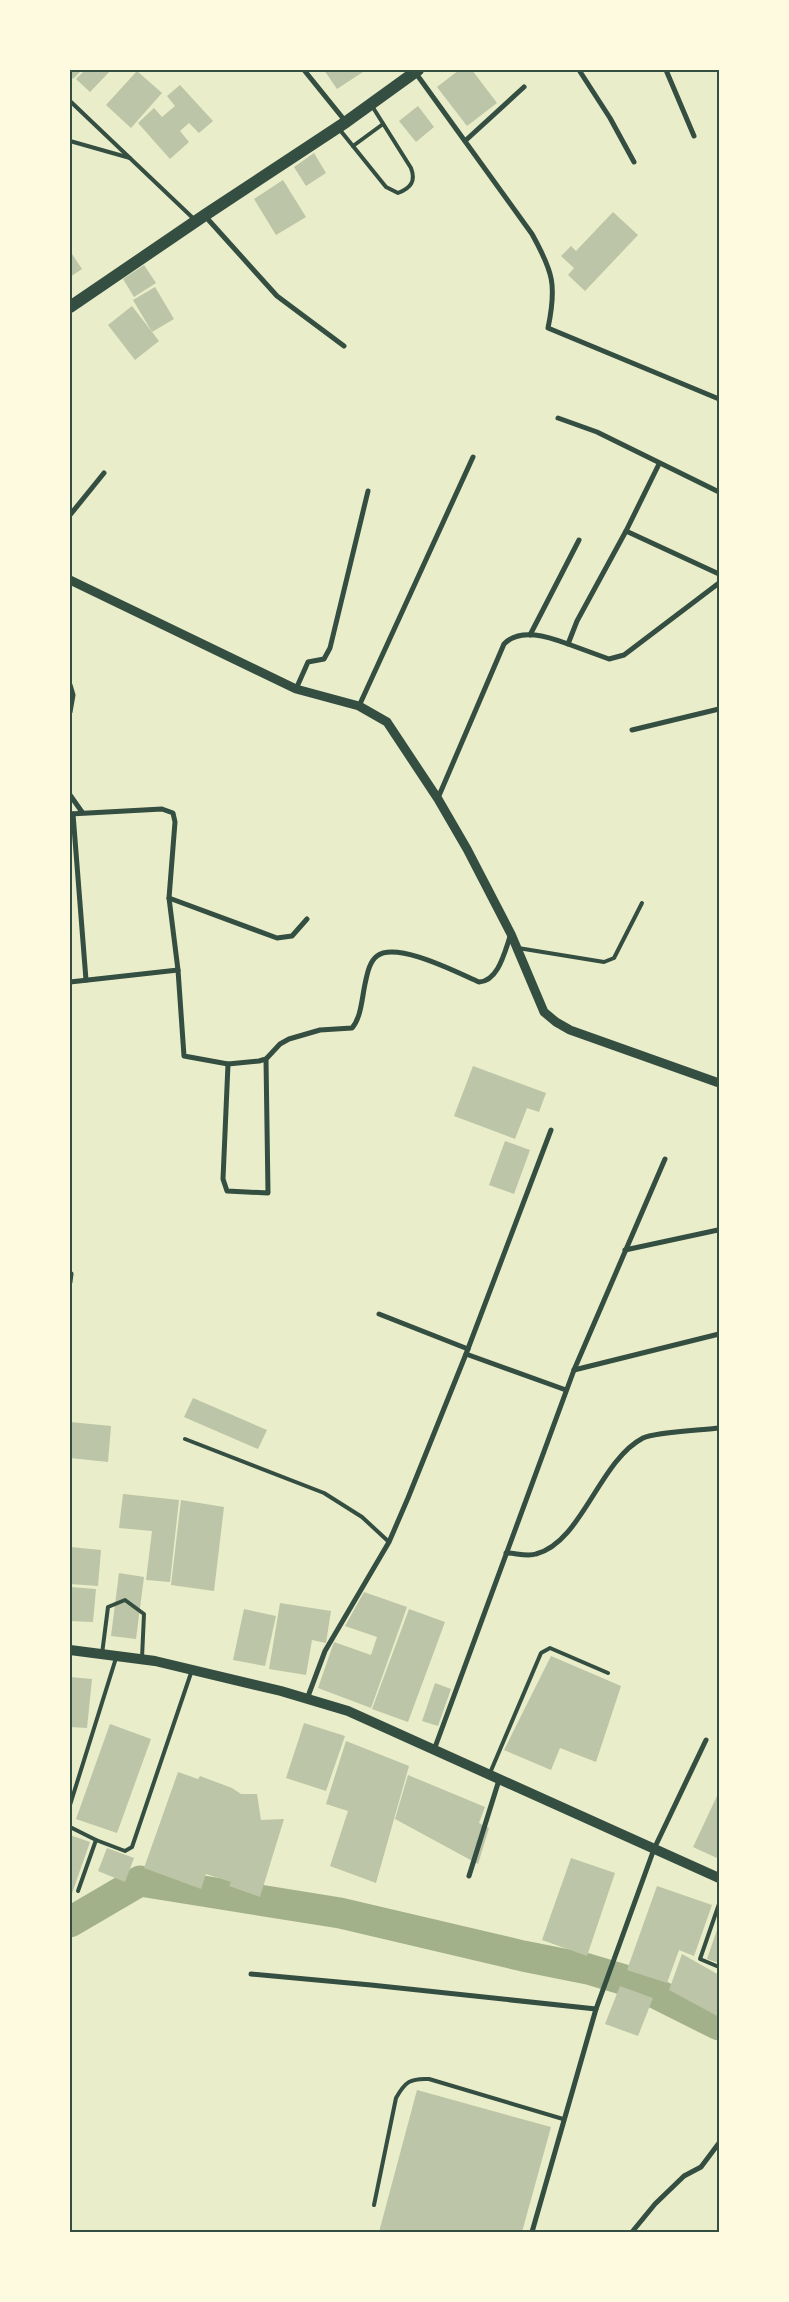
<svg xmlns="http://www.w3.org/2000/svg" width="789" height="2302" viewBox="0 0 789 2302" font-family="Mulish,sans-serif">
<style>
.lines{fill:none;stroke-linecap:round;stroke-linejoin:round}
.river{stroke:#a3b18a;stroke-width:31}
.building{fill:#bcc5a7}
.service{stroke:#344e41;stroke-width:4}
.minor{stroke:#344e41;stroke-width:5}
.tertiary{stroke:#344e41;stroke-width:9}
.secondary{stroke:#344e41;stroke-width:10}
.primary{stroke:#344e41;stroke-width:12}
.neatline{fill:none;stroke:#344e41;stroke-width:2}
</style>
<rect width="100%" height="100%" fill="#e9edc9"/>
<g class="lines">
<path class="river" d="M70,1922L140,1881L340,1913L523,1956L588,1969L635,1983L719,2025"/>
</g>
<g class="building">
<path d="M70,70H82L73,79L70,76Z"/>
<path d="M85,70H111L90,92L76,79Z"/>
<path d="M324,70H366L337,89Z"/>
<path d="M459,70H472L497,103L467,126L437,87Z"/>
<path d="M137,71L162,93L131,128L106,105Z"/>
<path d="M180,85L213,121L199,133L189,123L180,131L189,142L170,159L138,123L154,108L162,117L175,106L167,96Z"/>
<path d="M418,106L434,127L416,142L399,121Z"/>
<path d="M314,153L326,173L306,186L294,167Z"/>
<path d="M283,180L306,217L276,235L254,199Z"/>
<path d="M613,212L638,235L585,291L568,275L574,268L561,256L571,246L576,251Z"/>
<path d="M70,251L82,269L70,277Z"/>
<path d="M144,265L156,283L134,297L123,279Z"/>
<path d="M155,287L174,319L152,332L133,300Z"/>
<path d="M132,306L159,341L135,360L108,325Z"/>
<path d="M473,1066L546,1093L539,1112L527,1108L515,1139L454,1116Z"/>
<path d="M505,1141L530,1150L514,1194L489,1185Z"/>
<path d="M193,1398L267,1430L258,1449L184,1417Z"/>
<path d="M70,1422L111,1426L108,1462L70,1458Z"/>
<path d="M123,1494L179,1500L170,1582L146,1580L152,1531L119,1528Z"/>
<path d="M181,1500L224,1507L214,1591L171,1585Z"/>
<path d="M70,1547L101,1550L98,1586L70,1584Z"/>
<path d="M119,1573L144,1577L136,1639L111,1636Z"/>
<path d="M70,1587L96,1589L93,1622L70,1621Z"/>
<path d="M364,1592L407,1607L371,1708L318,1688L334,1642L371,1655L377,1637L345,1626Z"/>
<path d="M280,1603L331,1611L326,1643L312,1640L306,1675L269,1669Z"/>
<path d="M244,1609L276,1616L265,1666L233,1660Z"/>
<path d="M409,1609L445,1622L408,1722L372,1709Z"/>
<path d="M551,1656L621,1686L596,1762L560,1748L551,1770L504,1750Z"/>
<path d="M70,1677L92,1679L87,1728L70,1727Z"/>
<path d="M435,1683L451,1689L438,1726L422,1721Z"/>
<path d="M304,1723L345,1736L326,1791L286,1778Z"/>
<path d="M110,1724L151,1739L117,1833L76,1819Z"/>
<path d="M346,1741L409,1766L376,1883L330,1866L348,1811L326,1804Z"/>
<path d="M178,1772L198,1779L200,1776L232,1788L241,1794H257L261,1820L284,1819L260,1897L229,1886L231,1882L206,1874L201,1889L144,1868Z"/>
<path d="M408,1775L485,1807L479,1823L489,1828L478,1864L395,1819Z"/>
<path d="M717,1796L719,1797V1859L693,1847Z"/>
<path d="M70,1835L90,1842L70,1899Z"/>
<path d="M107,1848L134,1858L125,1882L98,1871Z"/>
<path d="M571,1858L615,1873L587,1956L542,1940Z"/>
<path d="M657,1886L712,1905L694,1956L679,1950L667,1983L627,1970Z"/>
<path d="M719,1924V1963L707,1959Z"/>
<path d="M682,1954L719,1975V2017L669,1990Z"/>
<path d="M620,1986L653,1998L638,2036L605,2024Z"/>
<path d="M417,2090L551,2127L522,2232H379Z"/>
</g>
<g class="lines">
<g class="service">
<path d="M70,101L195,220"/>
<path d="M340,130L386,187L398,193C411,188 416,181 411,168L372,106"/>
<path d="M70,141L130,158"/>
<path d="M353,146L383,124"/>
<path d="M518,948L604,962L614,958L642,903"/>
<path d="M185,1439L324,1493L362,1517L389,1542"/>
<path d="M102,1654L108,1607L125,1600L144,1614L142,1658"/>
<path d="M490,1773L541,1653L550,1648L608,1673"/>
<path d="M70,1805L116,1658"/>
<path d="M70,1827L96,1840L78,1891"/>
<path d="M96,1840L125,1851L132,1847L192,1670"/>
<path d="M719,1904L700,1959L719,1967"/>
<path d="M374,2205L396,2098C405,2082 410,2078 429,2079L563,2119"/>
</g>
<g class="minor">
<path d="M304,70L346,122"/>
<path d="M579,70L610,118L634,162"/>
<path d="M666,70L694,136"/>
<path d="M415,72L532,234C553,272 557,285 548,328L719,399"/>
<path d="M465,141L524,87"/>
<path d="M205,216L277,296L344,346"/>
<path d="M558,418L597,432L719,492"/>
<path d="M70,515L104,473"/>
<path d="M626,531L719,574"/>
<path d="M530,635L579,540"/>
<path d="M568,644L609,659L624,655L719,583"/>
<path d="M70,685L73,695L70,712"/>
<path d="M296,689L308,662L324,659L330,648L368,491"/>
<path d="M359,706L473,457"/>
<path d="M632,730L719,709"/>
<path d="M70,795L82,812"/>
<path d="M438,798L504,644C520,627 549,637 568,644L577,621L626,531L659,464"/>
<path d="M70,814L162,809L173,813L175,822L169,898L178,970L184,1056L228,1064L259,1061L266,1059L280,1044L289,1039L320,1030L352,1028C361,1018 362,998 365,984C367,975 369,962 377,956C397,941 458,973 479,982C499,981 505,950 511,934"/>
<path d="M73,814L86,980"/>
<path d="M169,898L277,938L292,936L307,919"/>
<path d="M70,982L178,970"/>
<path d="M228,1064L223,1179L227,1191L268,1193L266,1059"/>
<path d="M625,1250L718,1230"/>
<path d="M70,1282L71,1274"/>
<path d="M379,1314L468,1349"/>
<path d="M466,1354L566,1390"/>
<path d="M574,1370L719,1334"/>
<path d="M506,1553C515,1553 528,1557 536,1554C582,1542 599,1461 643,1438C654,1432 703,1430 719,1428"/>
<path d="M307,1699L325,1651L389,1542L408,1498L466,1354L551,1130"/>
<path d="M434,1750L574,1370L665,1159"/>
<path d="M469,1876L499,1780"/>
<path d="M251,1974L371,1985L596,2009"/>
<path d="M532,2232L596,2009L654,1849L706,1740"/>
<path d="M632,2232L655,2204L684,2176L701,2167L719,2143"/>
</g>
<path class="tertiary" d="M70,580L296,689L359,706L387,722L438,799L467,849L511,934L544,1012L556,1022L570,1030L719,1083"/>
<path class="secondary" d="M70,1650L155,1661L281,1691L348,1711L719,1878"/>
<path class="primary" d="M70,307L205,215L346,122L418,70"/>
</g>
<rect width="789" height="2302" fill="none" stroke="#fefae0" stroke-width="142"/>
<rect x="71" y="71" width="647" height="2160" class="neatline"/>
</svg>
